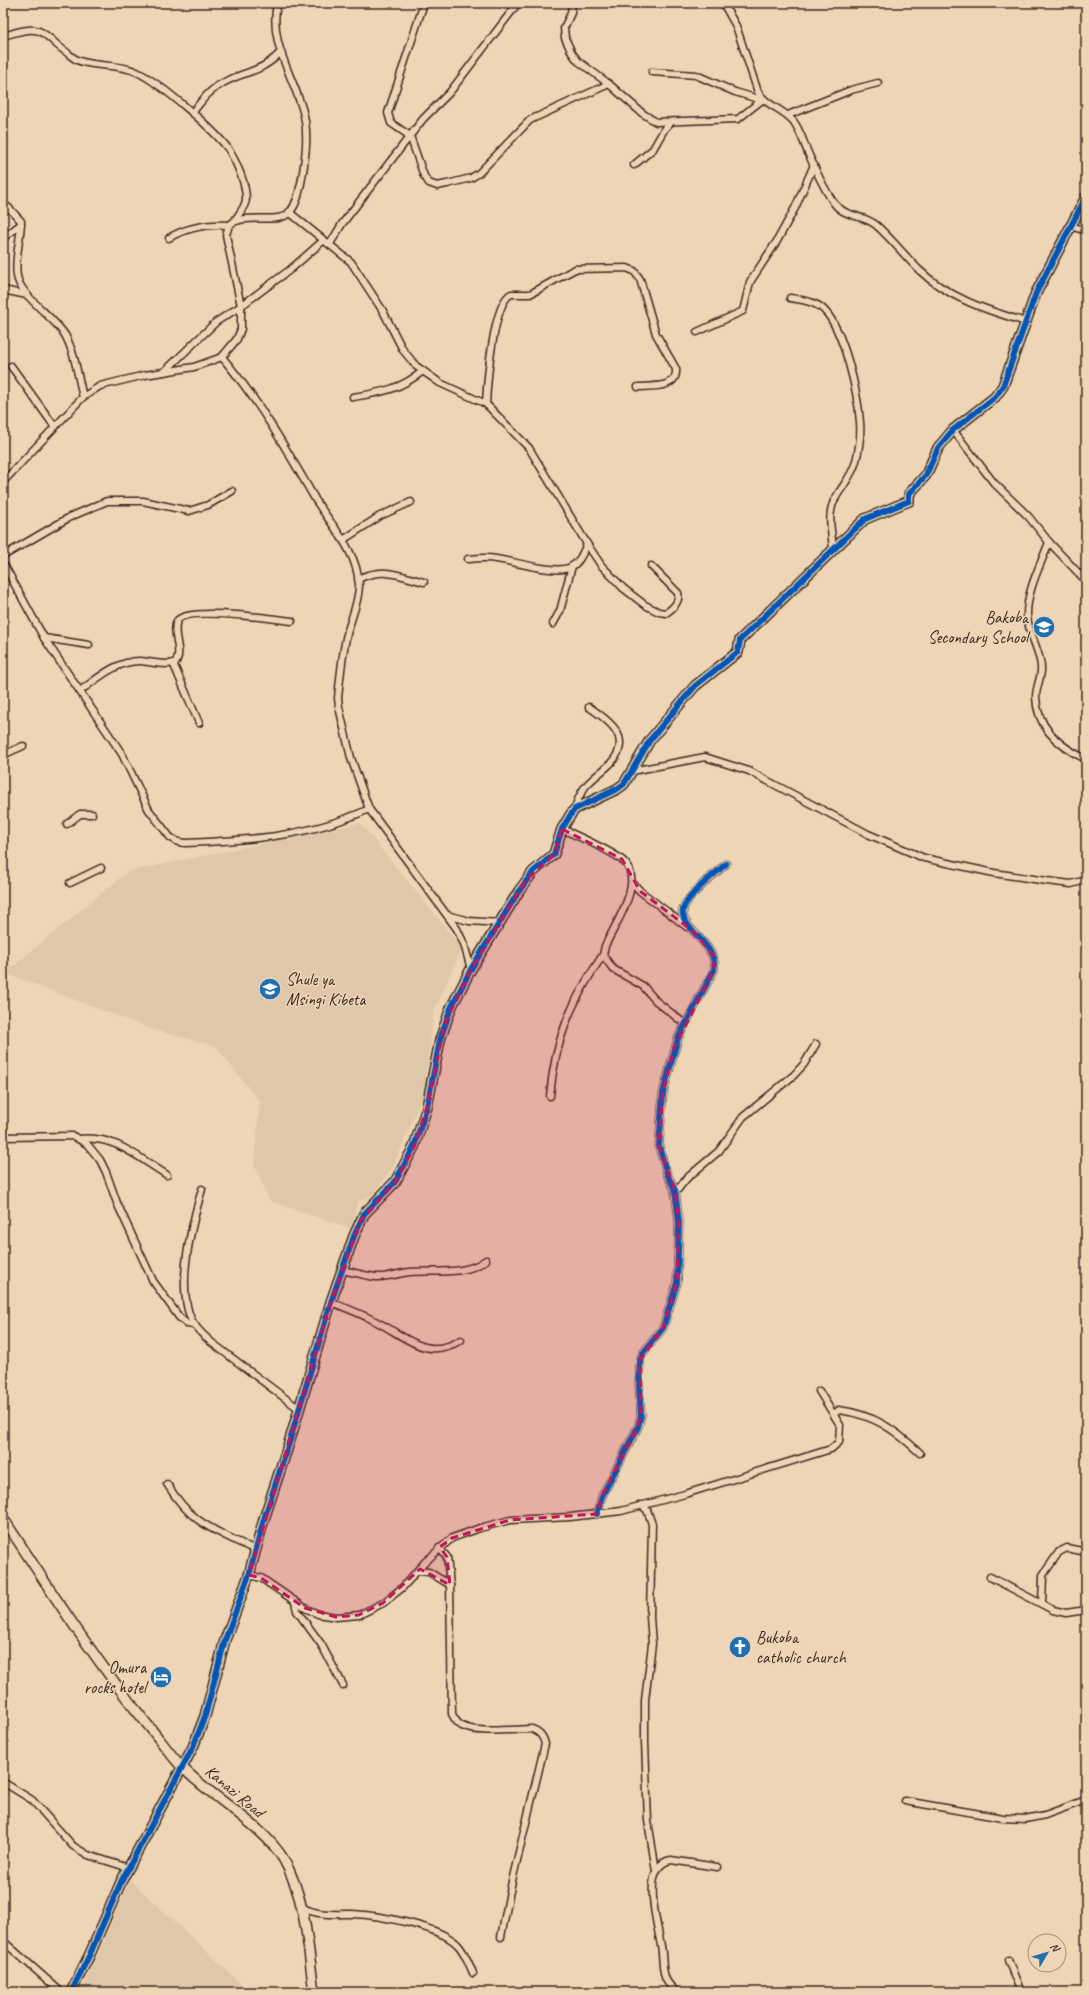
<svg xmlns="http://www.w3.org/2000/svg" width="1089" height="1995" viewBox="0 0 1089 1995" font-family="Caveat,sans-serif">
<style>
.built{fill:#dfc7a9}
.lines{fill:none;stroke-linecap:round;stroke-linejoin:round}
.street-casing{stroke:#3b2a1e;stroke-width:9}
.secondary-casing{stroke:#3b2a1e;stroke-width:12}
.street{stroke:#eed5b6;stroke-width:6}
.secondary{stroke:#eed5b6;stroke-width:9}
.cycleway-casing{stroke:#eed5b6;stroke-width:8}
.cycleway{stroke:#0057b8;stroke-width:6}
.marked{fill:#c2185b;fill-opacity:0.2;stroke:#c2185b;stroke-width:3;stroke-dasharray:8 5;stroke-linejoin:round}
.labels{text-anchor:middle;stroke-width:3;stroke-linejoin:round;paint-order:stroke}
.poi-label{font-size:17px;fill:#3b2a1e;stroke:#eed5b6;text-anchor:end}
.street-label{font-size:17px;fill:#3b2a1e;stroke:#eed5b6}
</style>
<rect width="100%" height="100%" fill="#eed5b6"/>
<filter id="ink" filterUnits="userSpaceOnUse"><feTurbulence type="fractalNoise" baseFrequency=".025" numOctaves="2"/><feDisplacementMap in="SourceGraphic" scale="8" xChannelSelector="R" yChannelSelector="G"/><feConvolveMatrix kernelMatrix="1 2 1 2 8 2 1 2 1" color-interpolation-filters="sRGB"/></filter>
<g filter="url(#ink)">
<g class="built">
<path d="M360,823L462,948L434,1012L424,1093L394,1165L373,1195L358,1202L351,1229L270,1201L254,1164L260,1102L215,1046L154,1030L5,973L127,872Z"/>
<path d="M130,1880L250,1992H81Z"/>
</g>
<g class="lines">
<g class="street-casing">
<g id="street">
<path d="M424,3L388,113L391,123L410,136L424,176L429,183L437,186L447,184L471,178L479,173L530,120L609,84"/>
<path d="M572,3L571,13L564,28L565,38L572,53L578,61L609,84L642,113L656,122L738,119L762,100"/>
<path d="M723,3L736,26L758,92C766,106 784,109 794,122C801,132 804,144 809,155C815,169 826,192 834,203C845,218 863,214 876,225C891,238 904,255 918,269C948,298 986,310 1026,322"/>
<path d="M3,36C15,33 33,25 44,34C52,39 57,46 65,51C69,54 73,58 77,60C96,68 118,63 137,72C160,83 214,129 229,150C237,163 246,184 246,199C246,206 239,214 235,220"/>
<path d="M652,72L696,75L735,92L762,100"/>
<path d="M192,113C201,102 209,90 223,83C246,70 259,74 280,53"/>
<path d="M788,115L851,90L878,83"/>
<path d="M3,142L4,143"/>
<path d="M634,165L653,149L665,128L671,122"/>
<path d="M3,204L9,208L21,221C21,239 14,259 17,276C20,296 53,316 65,335C75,353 78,377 83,397"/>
<path d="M289,212L351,262L383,311L403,350L416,366L440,383L486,404L529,448L587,544L601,565L623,588L645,605L659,612L666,613C673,608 680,602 678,593L651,566"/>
<path d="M1071,226L1086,231"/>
<path d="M3,238L21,224"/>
<path d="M169,238C187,227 208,224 229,225"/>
<path d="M330,244L342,224L423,119L450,92L518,3"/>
<path d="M3,290L27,295"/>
<path d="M790,298C801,300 815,301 824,310C844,330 858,394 860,422C861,434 859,449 856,461C852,477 841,487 834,501C827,515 832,535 833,549"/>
<path d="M697,332L743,311L750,282L777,241L795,208L814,165"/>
<path d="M222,357C259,401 287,450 315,499C331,525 358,552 359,585C359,603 350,620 346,638C342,657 340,678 338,698L339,707L351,758L369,809L457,929L464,944L471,969"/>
<path d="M11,366L55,427"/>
<path d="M164,372L216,322L241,306L291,269L324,240"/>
<path d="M353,397C382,392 399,390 423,371"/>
<path d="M486,404C487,383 493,303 511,294H530L575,269L627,268L634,271L640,279L656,334L676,369C678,389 651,386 638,387"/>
<path d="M953,430L994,483L1028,516L1049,542C1041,564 1027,590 1027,614C1027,632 1040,649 1041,667C1042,677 1036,686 1036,697C1037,728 1060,747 1086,759"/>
<path d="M3,482L83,397L100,386L145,375L194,367L222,357L237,339L241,329V306L226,235L229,225C248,211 277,226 290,212C298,203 300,188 302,178C306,155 309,130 302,108C291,72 269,42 277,3"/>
<path d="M343,540L380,516L411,502"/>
<path d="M1049,542L1086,581"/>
<path d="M3,556L70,517L107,501H143L189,511L208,505L232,491"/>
<path d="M468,559C478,558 487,557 496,559C514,561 556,575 571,567C580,562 583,552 587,544"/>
<path d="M3,563L44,638L122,754L149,810L170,837L178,842L185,843C250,840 309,837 369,809"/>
<path d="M358,579C384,567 398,575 424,582"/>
<path d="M553,624L560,611L572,566"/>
<path d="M44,638L89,645"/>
<path d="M173,663L199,723"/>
<path d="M80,691C98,678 118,660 141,661C151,662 165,666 175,663C184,652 171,633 177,621C185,606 275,619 292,621"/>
<path d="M3,755L23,746"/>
<path d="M632,771L705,757L749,771L868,834L924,858L994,873L1047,881L1071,884L1086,880"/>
<path d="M575,809C577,801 580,794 585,787C592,778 602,772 610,764C634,739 610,721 589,707"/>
<path d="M67,824L80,814H92"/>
<path d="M562,829C579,837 608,849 622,860C647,879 615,924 605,946L603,955L613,969L643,986L656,1001L685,1024"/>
<path d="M632,882L640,891L687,927"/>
<path d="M70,883L101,868"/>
<path d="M447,915L469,921L500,923"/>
<path d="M550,1096C555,1039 571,1002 603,955"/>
<path d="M3,1137L73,1136L87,1144L100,1160L106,1172L117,1203L153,1281L179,1317L187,1324L195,1325"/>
<path d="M80,1139C115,1135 139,1158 167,1175"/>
<path d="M202,1189C192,1224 176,1284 191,1319C195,1328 203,1335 211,1342L298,1408"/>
<path d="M675,1193L687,1178L719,1151L743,1117L794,1075L804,1064L816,1044"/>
<path d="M342,1270C353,1272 365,1276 376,1277C387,1278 399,1273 410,1272C434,1270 465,1276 486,1260"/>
<path d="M331,1302C346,1308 362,1314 377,1322C407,1337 426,1361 461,1340"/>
<path d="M834,1414L839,1410C875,1415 894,1429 920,1453"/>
<path d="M167,1484C192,1525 215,1530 255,1550"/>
<path d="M641,1505L647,1510L652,1524L650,1617L652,1644L645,1700V1742L648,1821L656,1871"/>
<path d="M597,1514L602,1496L638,1427L641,1415L639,1386L640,1360L643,1353L663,1328L677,1283L679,1222L675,1190L667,1174L659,1146L663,1093L678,1038L714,970C719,941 670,926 686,903C696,888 712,876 726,864"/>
<path d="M439,1548L447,1557L450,1585L452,1714C454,1718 458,1724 462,1726C476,1734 515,1729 532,1729C540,1732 543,1736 545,1744L512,1881L501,1937"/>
<path d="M418,1571L429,1572L450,1585"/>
<path d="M249,1575L261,1578L305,1608L318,1614L336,1617L359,1615L383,1603L402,1588L425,1562L452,1538L480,1528L510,1520L570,1517L621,1511L685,1494L831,1449L839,1442L840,1425L819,1391"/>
<path d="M990,1577L1053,1610L1066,1613L1086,1610"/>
<path d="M295,1602L297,1611L321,1644L343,1685"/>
<path d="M1042,1604L1043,1575L1059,1552L1067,1548L1086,1552"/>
<path d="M3,1782L32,1800L73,1846L88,1855L129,1868"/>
<path d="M905,1801L1003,1818L1025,1819L1045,1815L1086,1800"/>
<path d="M302,1907C316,1916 336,1914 352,1914C379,1915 438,1926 457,1944C465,1952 469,1964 473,1973"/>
<path d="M3,1941L61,1992"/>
<path d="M1008,1960L1021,1992"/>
<path d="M676,1992C672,1988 666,1982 665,1977C662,1968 663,1956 661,1946C658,1925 639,1866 671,1860L717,1867"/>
</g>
</g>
<g class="secondary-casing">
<g id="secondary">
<path d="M3,1518C50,1590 96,1662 151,1729C161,1741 170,1754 181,1766C210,1797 263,1824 284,1860C306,1899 308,1948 314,1992"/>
<path d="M71,1992L90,1954L121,1882L193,1747L205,1716L225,1640L249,1575L264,1519L290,1440L331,1302L354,1236L364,1214L395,1182L414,1147L427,1107L440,1040L451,1008L471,969L519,891L533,872L554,854L562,829L571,814L575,809L617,789L624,784L650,740L695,686L738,652L740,640L865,519L909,501V494L926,475L938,448L953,430L995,397L1003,386L1036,293L1086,197"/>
</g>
</g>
<use href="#street" class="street"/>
<use href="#secondary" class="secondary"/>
<g class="cycleway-casing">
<g id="cycleway">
<path d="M597,1514L602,1496L638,1427L641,1415L639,1386L640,1360L643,1353L663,1328L677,1283L679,1222L675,1190L667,1174L659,1146L663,1093L678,1038L714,970C719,941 670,926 686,903C696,888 712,876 726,864"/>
<path d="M71,1992L90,1954L121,1882L193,1747L205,1716L225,1640L249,1575L264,1519L290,1440L331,1302L354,1236L364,1214L395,1182L414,1147L427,1107L440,1040L451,1008L471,969L519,891L533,872L554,854L562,829L571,814L575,809L617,789L624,784L650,740L695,686L738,652L740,640L865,519L909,501V494L926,475L938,448L953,430L995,397L1003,386L1036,293L1086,197"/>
</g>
</g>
<use href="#cycleway" class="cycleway"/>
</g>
</g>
<path class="marked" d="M562,829L622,859L640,891L693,931L714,956V970L674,1048L663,1093L659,1146L675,1190L679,1222L677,1283L663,1328L640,1360L641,1415L638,1427L602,1496L597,1514L510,1520L452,1538L440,1547L447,1557L450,1585L420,1569L383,1603L359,1615L336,1617L305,1608L261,1578L249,1575L328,1311L360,1221L395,1182L414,1147L427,1107L445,1023L471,969L525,881L554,854Z"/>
<defs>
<g id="school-disc" transform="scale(1.15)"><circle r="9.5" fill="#1f6fb2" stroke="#eed5b6"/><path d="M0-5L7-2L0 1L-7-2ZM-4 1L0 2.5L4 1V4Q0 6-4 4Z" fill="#fff"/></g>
<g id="church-disc" transform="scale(1.15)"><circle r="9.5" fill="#1f6fb2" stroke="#eed5b6"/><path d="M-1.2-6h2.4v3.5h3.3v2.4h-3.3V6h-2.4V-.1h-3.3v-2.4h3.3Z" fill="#fff"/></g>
<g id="hotel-disc" transform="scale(1.15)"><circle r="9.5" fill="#1f6fb2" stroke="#eed5b6"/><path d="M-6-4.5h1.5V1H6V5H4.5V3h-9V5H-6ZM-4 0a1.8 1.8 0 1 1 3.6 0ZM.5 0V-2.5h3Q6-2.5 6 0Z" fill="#fff"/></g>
</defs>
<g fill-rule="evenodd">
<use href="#school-disc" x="1044" y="627"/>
<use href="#school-disc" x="270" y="989"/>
<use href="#church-disc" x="740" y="1647"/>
<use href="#hotel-disc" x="161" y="1677"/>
</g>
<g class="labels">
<g class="poi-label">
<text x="1028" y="623">Bakoba<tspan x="1028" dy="20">Secondary School</tspan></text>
<text x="286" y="985" text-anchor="start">Shule ya<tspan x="286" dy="20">Msingi Kibeta</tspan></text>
<text x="756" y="1643" text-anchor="start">Bukoba<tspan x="756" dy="20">catholic church</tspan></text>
<text x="146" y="1673">Omura<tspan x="146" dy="20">rocks hotel</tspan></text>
</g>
<g class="street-label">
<text transform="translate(235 1791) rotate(40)" y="6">Kanazi Road</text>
</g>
</g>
<rect width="1089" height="1995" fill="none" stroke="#eed5b6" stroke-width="16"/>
<rect x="8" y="8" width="1073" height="1979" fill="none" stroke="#3b2a1e" stroke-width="1.5" filter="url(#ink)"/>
<g transform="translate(1047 1953) rotate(52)"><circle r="19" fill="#eed5b6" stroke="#a69179"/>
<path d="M0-3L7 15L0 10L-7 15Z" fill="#1f6fb2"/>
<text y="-6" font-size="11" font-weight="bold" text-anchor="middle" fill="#3b2a1e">N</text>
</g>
</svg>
